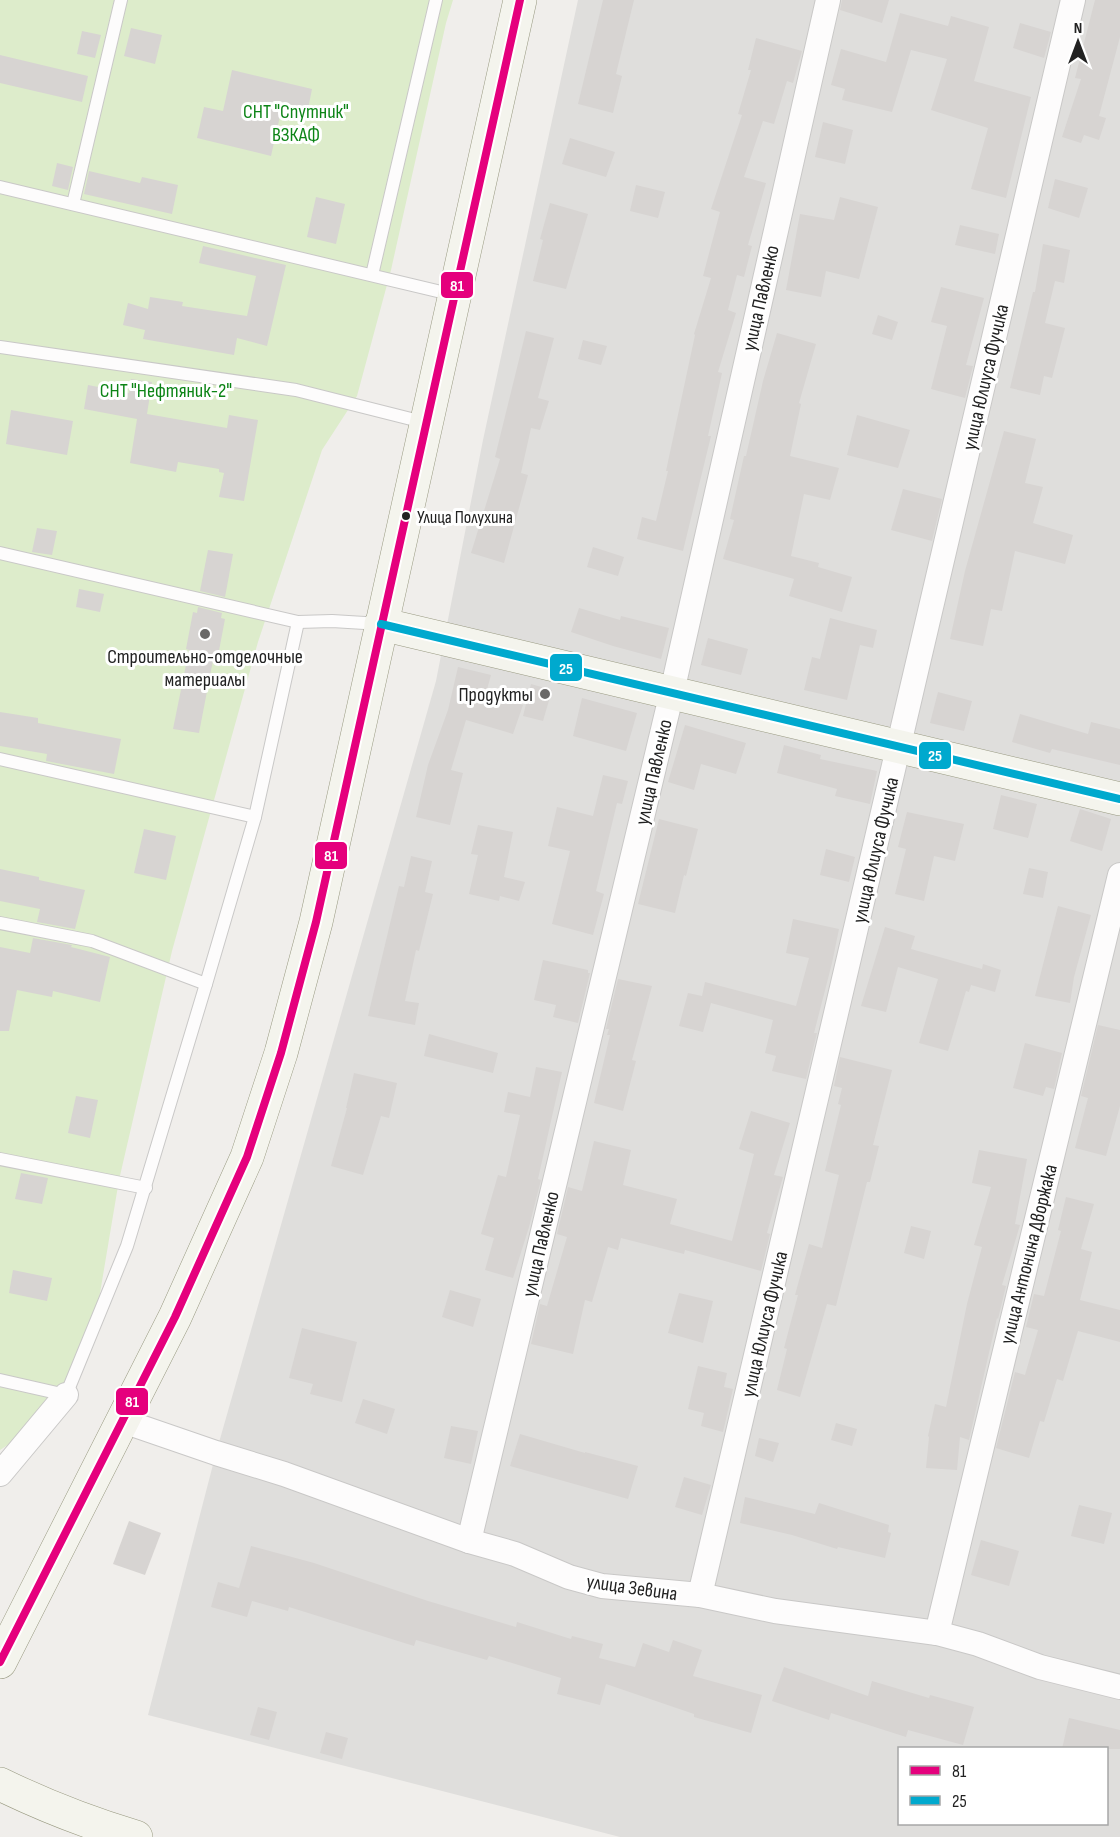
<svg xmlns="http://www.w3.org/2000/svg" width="1120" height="1837" viewBox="0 0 1120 1837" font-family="'Sofia Sans Condensed',sans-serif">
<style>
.residential{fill:#dfdedc;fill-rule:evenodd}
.grass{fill:#ddeccb}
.building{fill:#d7d4d2}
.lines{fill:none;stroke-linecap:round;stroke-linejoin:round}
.lane-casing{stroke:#c9c8c7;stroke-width:14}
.street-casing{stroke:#c9c8c7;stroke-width:26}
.secondary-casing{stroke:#999a82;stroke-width:34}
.lane{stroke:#fdfcfc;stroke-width:12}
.street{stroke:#fdfcfc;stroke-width:24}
.secondary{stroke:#f4f4ed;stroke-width:33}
.bus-1-casing{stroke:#fff;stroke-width:12}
.bus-2-casing{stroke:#fff;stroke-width:12}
.bus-1{stroke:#e5007d;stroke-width:8}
.bus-2{stroke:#00a9ce;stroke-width:8}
.bus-dot{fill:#222;stroke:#fff;stroke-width:2}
.poi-dot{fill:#6a6968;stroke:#fff;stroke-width:2}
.labels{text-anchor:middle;stroke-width:6;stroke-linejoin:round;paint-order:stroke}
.bus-label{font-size:18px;fill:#222;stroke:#fff;text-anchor:start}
.park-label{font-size:20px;fill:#0c8416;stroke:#fff}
.street-label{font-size:20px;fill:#222;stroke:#fff}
.poi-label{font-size:20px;fill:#222;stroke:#fff}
.line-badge{stroke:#fff;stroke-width:2}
.badge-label{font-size:16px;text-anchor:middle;font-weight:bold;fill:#fff}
</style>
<rect width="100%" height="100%" fill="#f0eeeb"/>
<path class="residential" d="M578,0H1120V1837H620L148,1715L216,1453L436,681L483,440ZM900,1748H1106V1824H900Z"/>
<path class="grass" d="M0,0H453L446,23L391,270L357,396L322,450L258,642L172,951L119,1180L95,1323L52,1416L0,1450Z"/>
<g class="building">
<path d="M603,0H634L616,74L622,76L613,113L578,104Z"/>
<path d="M842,0H889L882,23L840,10Z"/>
<path d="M1095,0H1120V37L1099,116L1106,118L1099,140L1084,135L1081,143L1062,137L1081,79L1075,78Z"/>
<path d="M900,13L948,26L951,16L989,27L974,81L1031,97L1006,198L971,189L988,128L931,110L947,59L911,50L892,112L842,100L845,89L831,85L841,49L886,62Z"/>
<path d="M1020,23L1051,32L1044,58L1013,48Z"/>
<path d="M131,28L162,35L155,64L124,56Z"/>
<path d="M82,31L101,35L95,58L77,54Z"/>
<path d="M756,38L802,51L793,83L787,81L774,124L763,121L744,177L766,183L748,245L752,246L744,277L737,275L728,310L736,313L718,372L722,373L708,436H711L683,551L637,539L642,517L656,521L668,471H666L695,335L694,334L711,278L703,276L720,212L711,209L742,115L738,114L751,70H748Z"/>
<path d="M0,55L88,76L82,102L0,83Z"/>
<path d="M232,70L312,89L308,109L283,103L271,156L197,138L204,107L223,111Z"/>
<path d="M823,122L853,130L845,164L815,157Z"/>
<path d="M570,138L615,152L606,177L562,164Z"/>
<path d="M57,163L73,167L68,190L52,186Z"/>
<path d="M89,171L140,183L142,177L178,185L172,214L84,194Z"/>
<path d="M1055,179L1088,188L1079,218L1048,208Z"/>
<path d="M636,185L665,192L658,218L630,211Z"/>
<path d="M316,197L345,204L336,244L307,237Z"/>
<path d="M840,197L878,207L859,279L826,271L821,297L786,290L800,214L834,220Z"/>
<path d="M550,203L588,214L566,289L533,281L543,240L540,239Z"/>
<path d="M960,225L999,234L995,254L955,245Z"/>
<path d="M1043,244L1070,250L1064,283L1055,281L1045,323L1065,328L1052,378L1044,376L1040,395L1010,388L1033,292H1035Z"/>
<path d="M203,246L286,265L267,346L237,338L234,355L143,339L145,330L123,325L128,303L148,309L150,297L183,302L182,306L247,316L256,276L199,263Z"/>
<path d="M941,287L984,298L966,365L973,366L965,398L931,389L947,326L931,322Z"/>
<path d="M878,315L898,322L892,340L872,334Z"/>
<path d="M526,331L554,338L538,398L549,401L540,430L531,428L521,473L528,475L504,563L471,553L500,459L495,457Z"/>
<path d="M777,333L816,344L799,403L801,404L790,456L839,468L830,500L804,494L791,556L819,563L818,567L852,577L842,612L789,596L794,579L723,559L734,520L730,519L744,456H746L763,381Z"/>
<path d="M583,340L607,346L601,365L578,359Z"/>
<path d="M131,379L152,382L147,414L227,428L229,415L258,420L244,501L219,497L224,473L219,472V469L178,462L176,472L130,463L137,419L84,409L88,385L129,393Z"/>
<path d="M11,410L73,421L67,455L6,444Z"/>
<path d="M857,415L910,430L898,468L847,455Z"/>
<path d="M1004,431L1036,439L1025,483L1043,487L1033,523L1073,535L1065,564L1015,551L1002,611L991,609L983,646L950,639L965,571Z"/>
<path d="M903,489L942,499L932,541L891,530Z"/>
<path d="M37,528L57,531L52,555L32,552Z"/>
<path d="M593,547L624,557L618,576L587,567Z"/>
<path d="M208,550L233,554L225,597L200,591Z"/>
<path d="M79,589L104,594L100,612L76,607Z"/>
<path d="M198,607L222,613L221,618L225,619L218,656L214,655L199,733L173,729L189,650L186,649L193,612L197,613Z"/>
<path d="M579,608L620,620L621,616L669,628L661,659L613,646L571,632Z"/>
<path d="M830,618L877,630L873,648L860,645L847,700L804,690L812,657L820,659Z"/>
<path d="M708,638L748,649L741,675L701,665Z"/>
<path d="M458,667L491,675L486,693L523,705L513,734L466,720L451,770L463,773L450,825L416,817L428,765L448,710Z"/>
<path d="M531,684L552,690L543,721L523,716Z"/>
<path d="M938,692L972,701L964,731L930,723Z"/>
<path d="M582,698L637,713L626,751L573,736Z"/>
<path d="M0,712L38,718V723L121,739L114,774L46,761L47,754L0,746Z"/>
<path d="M1020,714L1088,734L1091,722L1120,729V765L1052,749L1050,753L1012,742Z"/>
<path d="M685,725L746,743L736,774L701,764L694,790L668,782Z"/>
<path d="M784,745L821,755L820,759L877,771L870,804L835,796L837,789L777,773Z"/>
<path d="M603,775L628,781L622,804L617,803L596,891L604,894L593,935L552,924L570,851L548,846L557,807L593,816Z"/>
<path d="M1001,795L1037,804L1028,838L993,829Z"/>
<path d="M1080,809L1111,819L1102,851L1070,841Z"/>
<path d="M907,812L964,824L955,861L934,856L924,901L895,894L906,849L898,847Z"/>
<path d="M659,819L698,829L686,876L684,875L675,913L638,904Z"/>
<path d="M478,825L513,832L504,877L525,882L519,901L500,896L499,901L469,894L478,855L471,854Z"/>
<path d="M144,829L176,836L166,880L134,873Z"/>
<path d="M826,849L855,857L849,882L820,875Z"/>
<path d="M411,856L432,861L425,892L433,894L419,951L416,950L405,1001L419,1003L415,1025L368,1016L399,886L404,887Z"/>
<path d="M1029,868L1048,872L1043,898L1023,894Z"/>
<path d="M0,869L39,877V880L85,890L75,929L37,922L40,909L0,901Z"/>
<path d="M1058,906L1091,915L1074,977L1070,1003L1035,996Z"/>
<path d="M793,919L839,929L832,963L814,1033H817L806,1079L772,1071L776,1056L765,1053L773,1020L711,1003L703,1032L679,1026L688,993L702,996L705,982L796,1006L809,958L786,953Z"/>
<path d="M885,927L915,936L911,949L982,969L983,964L1001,970L995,992L971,985L969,992L966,991L948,1051L919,1043L938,979L898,967L886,1012L861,1006Z"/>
<path d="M33,938L72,945L71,947L110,957L100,1002L53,991L52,997L17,990L9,1031H0V947L30,953Z"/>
<path d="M543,960L588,970V973H590L578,1023L553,1017L556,1005L534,1000Z"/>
<path d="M618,979L652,986L632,1060L636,1061L623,1111L594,1103L610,1035H607L609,1029H606Z"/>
<path d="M1098,1025L1120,1030V1106L1106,1156L1075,1148L1088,1098L1081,1096Z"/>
<path d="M429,1034L498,1053L493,1073L424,1056Z"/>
<path d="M1025,1043L1062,1053L1054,1089L1046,1087L1043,1096L1013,1088Z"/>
<path d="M840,1057L892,1070L873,1145L879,1146L870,1182H867L836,1306L827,1304L800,1397L777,1390L787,1349L784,1348L798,1295H795L809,1244L822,1248L839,1175L825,1171L841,1105L838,1104L842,1088L834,1086Z"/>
<path d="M536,1067L562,1072L538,1179L541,1180L529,1227L513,1278L485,1270L494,1238L481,1234L498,1175L506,1177L520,1115L504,1112L508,1092L530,1097Z"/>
<path d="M354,1073L397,1083L389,1118L381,1116L363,1175L331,1166L347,1108H346Z"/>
<path d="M76,1096L98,1100L90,1138L68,1133Z"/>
<path d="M751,1111L790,1123L774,1175L783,1177L767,1233L770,1234L761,1271L685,1250L684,1254L621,1238L618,1250L608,1247L592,1302L585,1300L573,1354L531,1344L540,1304L547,1306L567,1237L557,1234L568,1187L582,1191L594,1141L631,1150L623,1185L677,1199L670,1224L732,1241L754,1154L739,1149Z"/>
<path d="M979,1150L1027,1159L1015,1224L1020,1225L1002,1285L1006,1286L998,1319L997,1318L969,1440L960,1437L957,1470L926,1468L929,1437L928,1436L935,1404L946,1407L967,1304L982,1247L974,1245L991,1187L972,1183Z"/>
<path d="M21,1173L48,1178L42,1204L15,1199Z"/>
<path d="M1066,1197L1094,1204L1081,1249L1092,1252L1080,1300L1120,1310V1342L1078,1331L1063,1381L1057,1379L1044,1422L1040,1421L1029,1458L996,1448L1015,1372L1025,1375L1038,1330L1026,1327L1034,1294L1044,1296L1061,1231L1058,1230Z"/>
<path d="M911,1226L931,1231L924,1259L904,1253Z"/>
<path d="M13,1270L52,1278L47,1301L9,1293Z"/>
<path d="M450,1290L481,1299L473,1327L442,1317Z"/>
<path d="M679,1293L713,1301L703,1343L668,1333Z"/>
<path d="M302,1328L357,1342L342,1402L310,1394L313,1384L289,1378Z"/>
<path d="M698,1366L727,1373L724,1387L733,1389L723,1432L701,1426L704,1413L688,1409Z"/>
<path d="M363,1399L395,1409L387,1434L355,1423Z"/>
<path d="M836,1423L857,1429L852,1446L831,1440Z"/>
<path d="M451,1426L478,1431L471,1464L444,1458Z"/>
<path d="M520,1434L585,1453V1452L638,1466L628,1499L510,1466Z"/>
<path d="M759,1438L779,1443L773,1462L755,1456Z"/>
<path d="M684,1477L711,1485L702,1515L675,1507Z"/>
<path d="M745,1497L815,1514L819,1503L889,1525L888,1532L891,1533L885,1558L838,1547L837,1549L792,1535L740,1523Z"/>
<path d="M1079,1505L1112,1513L1104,1544L1071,1536Z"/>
<path d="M129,1521L161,1533L145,1575L113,1564Z"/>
<path d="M981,1540L1019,1551L1009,1586L971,1575Z"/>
<path d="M251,1546L314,1563L428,1601L516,1627L517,1622L571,1639L572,1636L603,1644L599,1658L635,1667L643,1643L669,1652L673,1640L702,1650L693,1676L762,1695L751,1733L694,1717V1714L606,1684L600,1705L557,1694L561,1678L489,1656L487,1660L416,1640L414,1646L289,1607L288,1611L252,1601L247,1617L211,1607L218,1582L239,1588Z"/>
<path d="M784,1667L868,1696L872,1681L929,1698L930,1695L974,1707L963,1745L908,1730L906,1737L831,1713L829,1720L772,1701Z"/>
<path d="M258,1707L277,1712L269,1740L250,1735Z"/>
<path d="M1069,1718L1120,1730V1749H1062Z"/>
<path d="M326,1732L348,1738L342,1759L320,1753Z"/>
</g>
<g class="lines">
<g class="lane-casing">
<g id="lane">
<path d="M0,187L454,295"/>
<path d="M73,204L121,0"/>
<path d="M372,275L436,0"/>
<path d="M0,347L296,390L427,423"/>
<path d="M0,553L298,622L332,621L381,624"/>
<path d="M0,759L255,817"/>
<path d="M0,923L92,941L206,984L255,817L298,622"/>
<path d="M0,1159L146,1188"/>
<path d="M0,1380L66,1395L127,1246L206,984"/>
</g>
</g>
<g class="street-casing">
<g id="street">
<path d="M123,1421L216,1453L284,1474L469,1541L515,1554L569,1577L602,1586L700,1595L775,1611L937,1633L978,1644L1040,1667L1120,1687"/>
<path d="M0,1474L66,1395"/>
<path d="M469,1541L672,692L828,0"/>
<path d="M700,1595L1073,0"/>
<path d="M937,1633L1120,875"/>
</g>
</g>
<g class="secondary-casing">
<g id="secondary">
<path d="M381,624L1120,799"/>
<path d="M0,1662L175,1317L247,1157L281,1053L316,922L520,0"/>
<path d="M0,1784C43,1805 89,1823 136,1837"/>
</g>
</g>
<use href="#lane" class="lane"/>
<use href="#street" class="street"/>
<use href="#secondary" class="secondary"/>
<g class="bus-1-casing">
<path id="bus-1" d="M0,1662L175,1317L247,1157L281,1053L316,922L520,0"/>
</g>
<g class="bus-2-casing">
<path id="bus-2" d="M381,624L1120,799"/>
</g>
<use href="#bus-1" class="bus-1"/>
<use href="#bus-2" class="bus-2"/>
</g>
<circle class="bus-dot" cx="406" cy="516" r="5"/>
<g class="poi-dot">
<circle cx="205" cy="634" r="6"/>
<circle cx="545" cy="694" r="6"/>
</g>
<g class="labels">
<g class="bus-label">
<text x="417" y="523">Улица Полухина</text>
</g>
<g class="park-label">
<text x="296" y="118">СНТ "Спутник"<tspan x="296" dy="23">ВЗКАФ</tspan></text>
<text x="166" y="397">СНТ "Нефтяник-2"</text>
</g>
<g class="street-label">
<text transform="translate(760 298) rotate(-77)" y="7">улица Павленко</text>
<text transform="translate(985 377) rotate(-77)" y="7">улица Юлиуса Фучика</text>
<text transform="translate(653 772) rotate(-77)" y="7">улица Павленко</text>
<text transform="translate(875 850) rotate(-77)" y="7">улица Юлиуса Фучика</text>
<text transform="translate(540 1244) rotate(-77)" y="7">улица Павленко</text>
<text transform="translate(1028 1254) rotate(-76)" y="7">улица Антонина Дворжака</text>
<text transform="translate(764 1324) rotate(-77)" y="7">улица Юлиуса Фучика</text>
<text transform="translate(632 1587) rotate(8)" y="7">улица Зевина</text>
</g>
<g class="poi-label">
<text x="205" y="663">Строительно-отделочные<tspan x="205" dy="23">материалы</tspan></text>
<text x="533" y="701" text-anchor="end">Продукты</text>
</g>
</g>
<g class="line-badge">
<rect x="440" y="271" width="34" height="28" rx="6" fill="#e5007d"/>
<rect x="549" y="653" width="34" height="29" rx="6" fill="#00a9ce"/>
<rect x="918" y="741" width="34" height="29" rx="6" fill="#00a9ce"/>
<rect x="314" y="841" width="34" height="29" rx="6" fill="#e5007d"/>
<rect x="115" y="1387" width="34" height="29" rx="6" fill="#e5007d"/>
</g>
<g class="badge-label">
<text x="457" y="291">81</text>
<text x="566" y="674">25</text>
<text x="935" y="761">25</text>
<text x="331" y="861">81</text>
<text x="132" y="1407">81</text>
</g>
<rect x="898" y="1747" width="210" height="78" fill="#ffffff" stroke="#a7a7a7" stroke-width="1.5"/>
<rect x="910" y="1766" width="30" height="9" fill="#e5007d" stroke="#a7a7a7" stroke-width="1.5"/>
<text x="952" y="1777" font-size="18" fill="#222222">81</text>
<rect x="910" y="1796" width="30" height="9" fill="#00a9ce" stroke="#a7a7a7" stroke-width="1.5"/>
<text x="952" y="1807" font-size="18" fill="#222222">25</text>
<g transform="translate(1078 42)" stroke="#ffffff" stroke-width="4.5" paint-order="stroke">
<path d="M0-4.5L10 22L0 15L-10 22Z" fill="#222222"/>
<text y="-9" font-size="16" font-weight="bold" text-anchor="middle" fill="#222222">N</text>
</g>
</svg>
